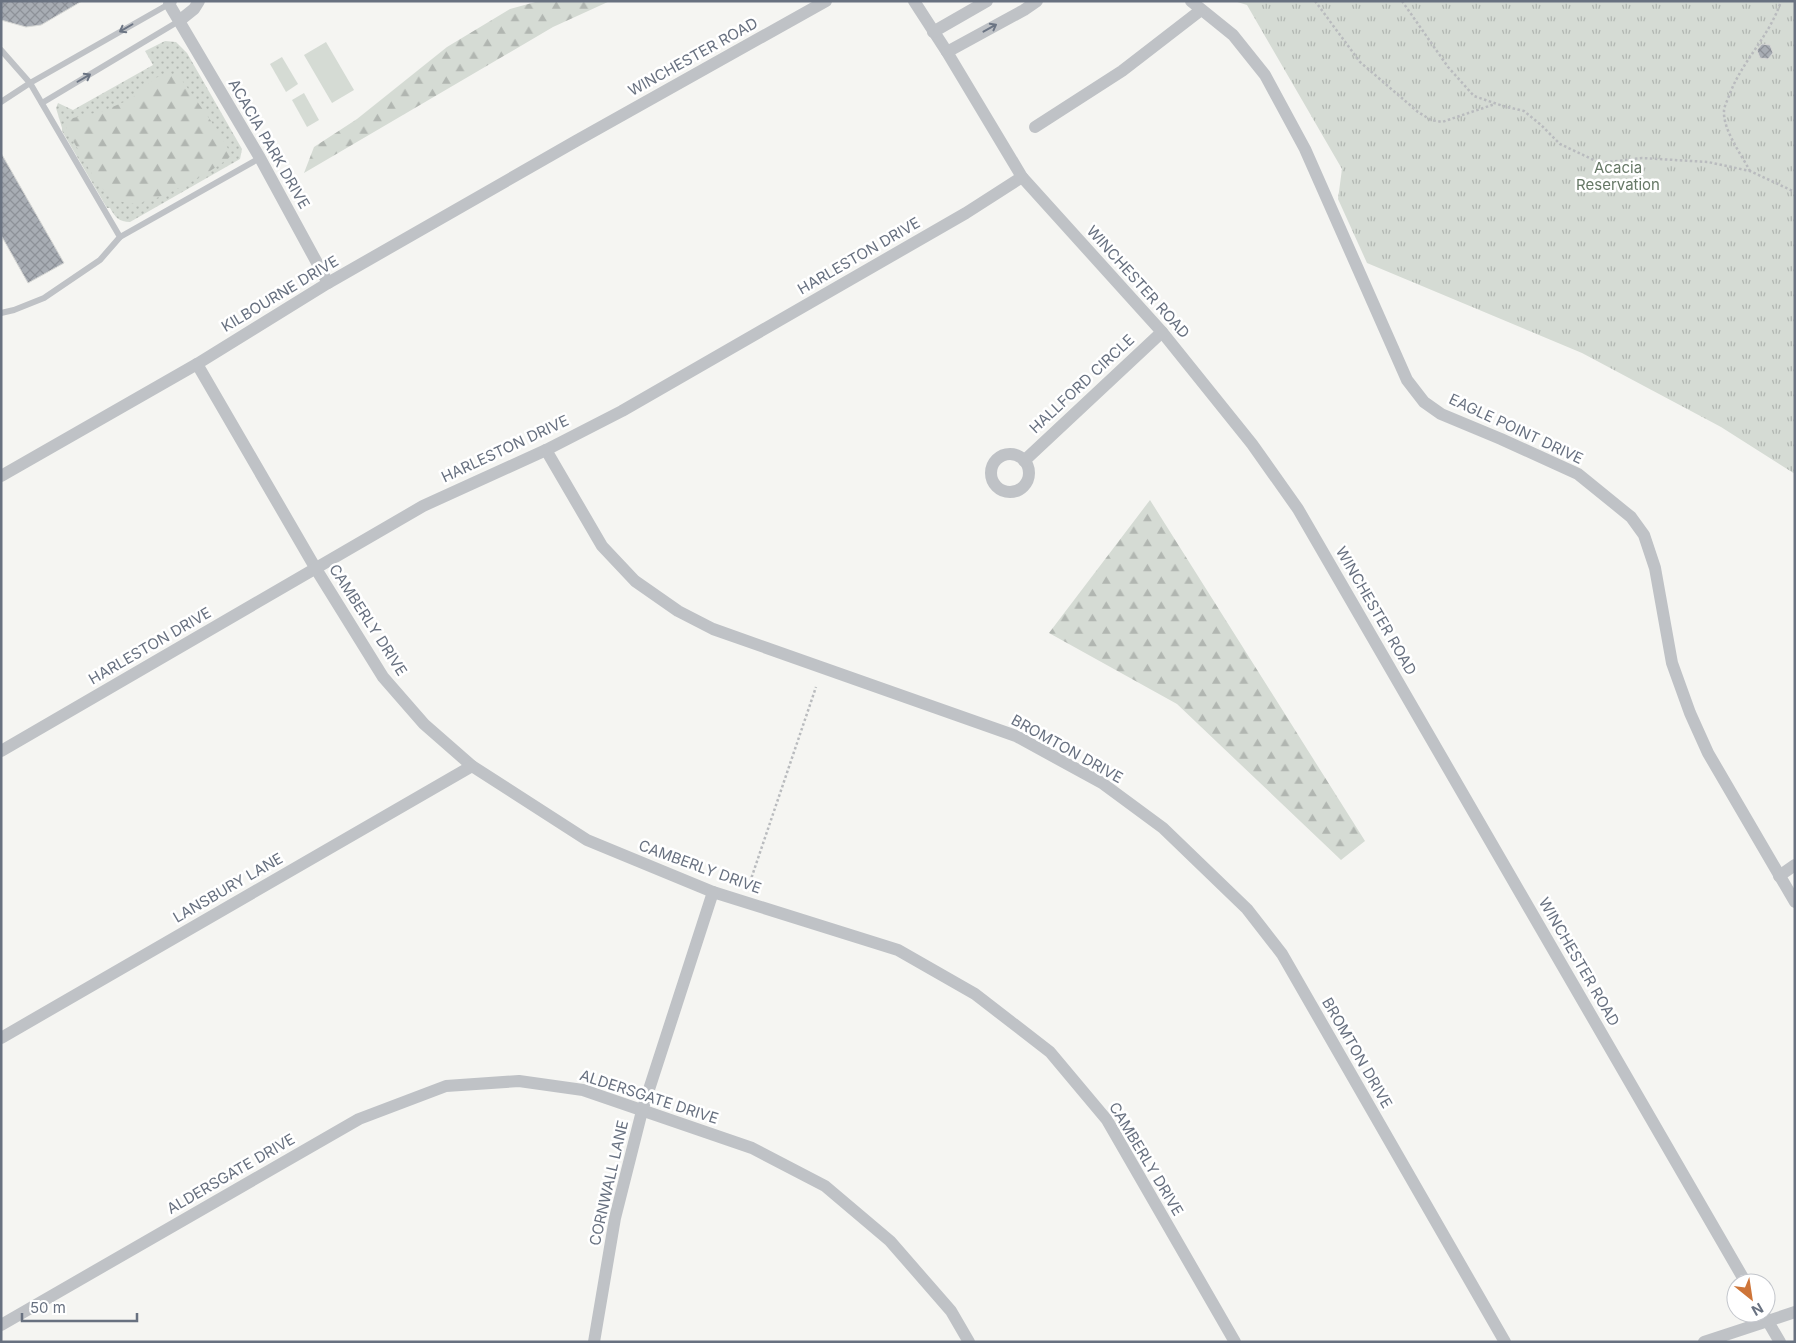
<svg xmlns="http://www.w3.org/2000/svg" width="1796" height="1343" viewBox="0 0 1796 1343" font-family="Inter,sans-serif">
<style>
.grass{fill:url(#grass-dots)}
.forest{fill:url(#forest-firs)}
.park{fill:url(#park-tufts)}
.pitch{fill:#d5dbd4}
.building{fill:url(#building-cross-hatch);stroke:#d6d7d5}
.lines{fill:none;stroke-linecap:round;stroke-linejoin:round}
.path{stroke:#b9bbbe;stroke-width:2.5;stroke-dasharray:2.5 2.5;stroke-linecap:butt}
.service{stroke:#bfc2c6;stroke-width:6}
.minor{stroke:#bfc2c6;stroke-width:12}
.oneway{stroke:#6c7584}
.labels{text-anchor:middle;stroke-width:5;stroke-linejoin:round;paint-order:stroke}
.street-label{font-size:15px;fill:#687180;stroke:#fff}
.park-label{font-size:15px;fill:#667866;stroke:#fff}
</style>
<defs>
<pattern id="grass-dots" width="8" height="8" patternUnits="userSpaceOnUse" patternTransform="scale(1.25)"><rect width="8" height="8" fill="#d5dbd4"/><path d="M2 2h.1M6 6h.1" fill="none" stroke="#b1b6b1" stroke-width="1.8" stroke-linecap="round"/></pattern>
<pattern id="forest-firs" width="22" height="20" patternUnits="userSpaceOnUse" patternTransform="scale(1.25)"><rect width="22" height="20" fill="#d5dbd4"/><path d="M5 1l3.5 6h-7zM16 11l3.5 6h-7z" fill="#b1b6b1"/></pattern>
<pattern id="park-tufts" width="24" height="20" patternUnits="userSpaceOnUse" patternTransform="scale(1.25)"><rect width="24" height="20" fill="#d5dbd4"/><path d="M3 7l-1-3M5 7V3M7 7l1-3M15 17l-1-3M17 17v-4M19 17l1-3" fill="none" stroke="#b1b6b1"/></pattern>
<pattern id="building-cross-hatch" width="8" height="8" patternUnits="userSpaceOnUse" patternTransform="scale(1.25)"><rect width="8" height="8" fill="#a8adb4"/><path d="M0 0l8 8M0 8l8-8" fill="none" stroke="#8d9198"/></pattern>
</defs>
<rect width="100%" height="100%" fill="#f5f5f2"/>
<path class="grass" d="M165,41L176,42L187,53L242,149L240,159L130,222C119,222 115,217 110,208H107L62,131V128L56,108L58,103L73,110L153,65L145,51Z"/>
<g class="forest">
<path d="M539,1H610L553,27L304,173L314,147L357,119L447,47L510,9Z"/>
<path d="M169,73L179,76L211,121L232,155C215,171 164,198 141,203C132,205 118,202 111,197C92,181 82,153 68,133L65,124L73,118L103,111L131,99L155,78Z"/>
<path d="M1150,500L1365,841L1341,860L1177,704L1049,633Z"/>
</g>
<path class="park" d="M1234,1H1795V474L1721,427L1582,353L1367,263L1338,199L1342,169L1247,5Z"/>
<g class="pitch">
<path d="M326,42L354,90L332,103L304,55Z"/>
<path d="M282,57L298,84L286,92L270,64Z"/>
<path d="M304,93L319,120L307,127L292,100Z"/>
</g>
<g class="building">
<path d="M1,1H82L41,25L26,27L1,20Z"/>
<path d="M1762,44L1770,45L1773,53L1768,59L1760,58L1757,50Z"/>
<path d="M1,153L64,263L28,283L1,235Z"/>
</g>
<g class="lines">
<g class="path">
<path d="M1315,1L1360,62L1418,112L1431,120L1442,122L1495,104"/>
<path d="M1402,1L1448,67L1474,96L1503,106L1524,111L1541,125L1560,144L1600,163L1642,158L1708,162L1750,171L1795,192"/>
<path d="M1750,171C1741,154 1723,130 1724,111C1724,107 1727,101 1729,96C1741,62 1770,36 1781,1"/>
<path d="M750,882L816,687"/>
</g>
<g class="service">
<path d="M1,50L30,83L120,237L100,260L44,298L14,310L1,313"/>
<path d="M1,102L30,83L169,4"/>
<path d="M42,103L179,21"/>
<path d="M120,237L260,158"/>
</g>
<g class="minor">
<path d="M171,1L169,4L260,158L328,283"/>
<path d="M914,1L947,52L1022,177L1162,332L1252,444L1298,509L1746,1283"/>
<path d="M1191,1L1233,35L1265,75L1305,149L1407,380L1424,402L1441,414L1501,439L1578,474L1631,517L1644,535L1655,568L1672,663L1690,713L1708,753L1795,902"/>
<path d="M179,21L194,9L199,1"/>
<path d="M933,32L987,1"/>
<path d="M947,52L1024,10L1037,1"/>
<path d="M1035,127L1122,71L1201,10"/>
<path d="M197,364L316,569L383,677L424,724L472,766L587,840L713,892L898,950L975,994L1050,1052L1107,1120L1235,1342"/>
<path d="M546,450L602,546L635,581L678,611L713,629L1016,736L1102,783L1163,828L1247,909L1282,954L1505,1342"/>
<circle cx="1010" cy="473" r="19"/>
<path d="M1024,461L1162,332"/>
<path d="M1,476L197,364L328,283L576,141L826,1"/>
<path d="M1,751L423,506L546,450L622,411L966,213L1022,177"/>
<path d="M1779,876L1795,865"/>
<path d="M1,1038L472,766"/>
<path d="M1763,1313L1780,1342"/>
<path d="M1,1325L359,1119L446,1086L519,1081L583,1090L752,1148L825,1186L890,1241L951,1311L969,1342"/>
<path d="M594,1342L615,1218L642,1111L713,892"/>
<path d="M1704,1342L1795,1312"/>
</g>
</g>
<defs><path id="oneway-shaft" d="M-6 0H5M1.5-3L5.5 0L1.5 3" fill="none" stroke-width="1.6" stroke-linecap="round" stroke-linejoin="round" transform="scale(1.25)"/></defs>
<g class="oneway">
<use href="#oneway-shaft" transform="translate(126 28) rotate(150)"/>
<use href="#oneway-shaft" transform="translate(990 28) rotate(-29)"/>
<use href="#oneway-shaft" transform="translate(84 78) rotate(-30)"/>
</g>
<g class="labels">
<g class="street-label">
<text transform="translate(693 57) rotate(-29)" y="5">WINCHESTER ROAD</text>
<text transform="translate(269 144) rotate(60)" y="5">ACACIA PARK DRIVE</text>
<text transform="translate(859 256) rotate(-30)" y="5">HARLESTON DRIVE</text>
<text transform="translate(1138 282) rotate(48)" y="5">WINCHESTER ROAD</text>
<text transform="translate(280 294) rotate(-31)" y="5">KILBOURNE DRIVE</text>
<text transform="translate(1082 384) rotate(-43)" y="5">HALLFORD CIRCLE</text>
<text transform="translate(1516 429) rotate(25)" y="5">EAGLE POINT DRIVE</text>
<text transform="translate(505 449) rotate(-25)" y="5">HARLESTON DRIVE</text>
<text transform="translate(1376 611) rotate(60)" y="5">WINCHESTER ROAD</text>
<text transform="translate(368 620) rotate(57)" y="5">CAMBERLY DRIVE</text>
<text transform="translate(150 646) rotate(-30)" y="5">HARLESTON DRIVE</text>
<text transform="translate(1067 749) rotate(29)" y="5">BROMTON DRIVE</text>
<text transform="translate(700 867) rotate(20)" y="5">CAMBERLY DRIVE</text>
<text transform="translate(228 888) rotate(-30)" y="5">LANSBURY LANE</text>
<text transform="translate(1579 962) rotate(60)" y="5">WINCHESTER ROAD</text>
<text transform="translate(1357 1053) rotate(60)" y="5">BROMTON DRIVE</text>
<text transform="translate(649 1097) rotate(18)" y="5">ALDERSGATE DRIVE</text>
<text transform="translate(1146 1159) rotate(59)" y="5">CAMBERLY DRIVE</text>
<text transform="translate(231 1174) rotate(-30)" y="5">ALDERSGATE DRIVE</text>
<text transform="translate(609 1183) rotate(-77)" y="5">CORNWALL LANE</text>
</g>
<g class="park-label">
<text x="1618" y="173">Acacia<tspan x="1618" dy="17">Reservation</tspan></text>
</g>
</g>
<rect width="1796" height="1343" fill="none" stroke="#687180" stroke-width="5"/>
<g transform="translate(1751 1298) rotate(150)"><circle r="24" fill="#ffffff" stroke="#c3c6cc"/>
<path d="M0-4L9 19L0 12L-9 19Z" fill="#ce7539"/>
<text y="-8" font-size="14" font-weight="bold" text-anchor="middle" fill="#687180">N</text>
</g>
<path d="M22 1313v8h115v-8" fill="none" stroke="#687180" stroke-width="2.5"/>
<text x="30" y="1313" font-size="15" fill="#687180" stroke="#ffffff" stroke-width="4" paint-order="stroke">50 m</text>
</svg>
